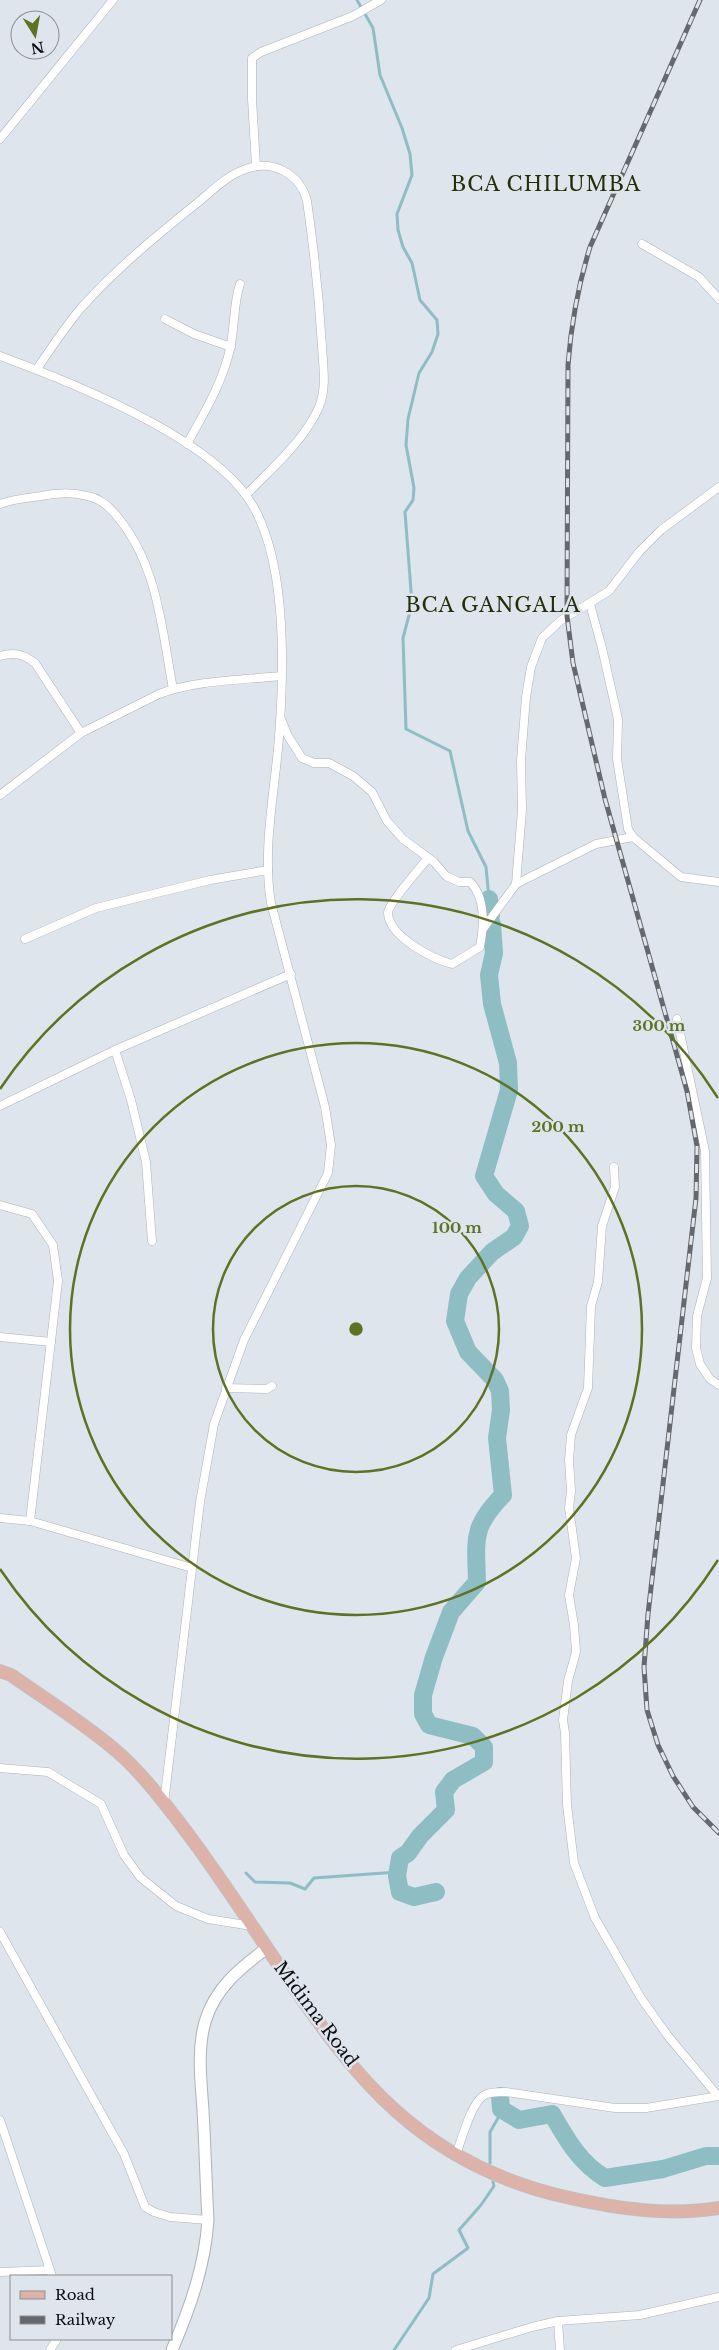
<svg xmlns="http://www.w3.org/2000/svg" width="719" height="2350" viewBox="0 0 719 2350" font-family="'Libre Baskerville',serif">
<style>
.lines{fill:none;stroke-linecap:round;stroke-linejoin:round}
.stream{stroke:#8ebec4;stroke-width:3}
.river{stroke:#8ebec4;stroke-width:18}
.street-casing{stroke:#abb2b9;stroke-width:9}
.secondary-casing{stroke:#abb2b9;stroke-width:13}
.primary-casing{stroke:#c0c0c1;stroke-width:14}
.street{stroke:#fff;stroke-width:8}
.secondary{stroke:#fff;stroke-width:11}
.primary{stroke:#ddb2a8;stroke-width:12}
.rail-casing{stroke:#65696e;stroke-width:5}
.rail{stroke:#dee5ec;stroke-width:3;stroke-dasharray:9;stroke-linecap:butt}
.ring{fill:none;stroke:#5d7223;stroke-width:2.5}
.labels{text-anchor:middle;stroke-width:5;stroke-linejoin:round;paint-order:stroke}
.street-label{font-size:18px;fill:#0c0e11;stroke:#dee5ec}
.quarter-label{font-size:20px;letter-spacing:1px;fill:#242e08;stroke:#dee5ec}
.centre{fill:#5d7223;stroke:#dee5ec;stroke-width:2.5}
.ring-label{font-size:15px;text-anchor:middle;font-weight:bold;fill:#5d7223;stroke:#dee5ec;stroke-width:5;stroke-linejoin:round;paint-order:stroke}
</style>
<rect width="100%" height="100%" fill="#dee5ec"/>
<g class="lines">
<g class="stream">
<path d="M357,0L373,28L380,75L402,128L410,154L412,175L397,214L398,230L403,247L412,263L420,300L437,320L438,334L432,352L419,373L408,419L406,445L414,488L413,500L405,512L412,604L403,638L406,729L450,751L468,831L486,867L489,899"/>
<path d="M246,1873L255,1882L290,1883L305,1889L314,1878L398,1872"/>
<path d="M490,2163V2132L498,2118L501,2109"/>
<path d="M394,2350L429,2298L433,2274L468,2248L459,2230L481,2205L494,2186L493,2182"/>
</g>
<g class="river">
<path d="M489,899L491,915"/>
<path d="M436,1892L414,1897L400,1892L397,1876L400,1858L408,1853L420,1836L446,1810L444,1792L453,1780L484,1762V1747L473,1736L429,1725L423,1714V1695L434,1657L451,1612L477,1582C476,1539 471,1528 503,1495L497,1438L501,1410L500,1391L495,1380L468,1352L455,1321L459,1294L468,1278L492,1252L514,1237L520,1226L516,1211L496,1194L484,1176L509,1090L508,1063L492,1004L489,975L494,953L492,924"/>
<path d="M500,2096L501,2109L519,2120L552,2114C567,2140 580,2163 605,2178L663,2169L706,2156H719"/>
</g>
<g class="street-casing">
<g id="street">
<path d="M0,139L113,0"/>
<path d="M256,166L252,99V58L261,52L353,16L381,0"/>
<path d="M642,244L699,277L719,299"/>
<path d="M165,319L194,334L231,347"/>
<path d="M0,356C71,382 215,439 253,506C287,565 284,671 279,737C275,791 262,848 271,903L325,1107L331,1145L328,1173L244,1340L214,1424L200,1502L164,1803"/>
<path d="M37,369C51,348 65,327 81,308C116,269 156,236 196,204C211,192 227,175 246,169C273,159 300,174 307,201C314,249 319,297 322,346C323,366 327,388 319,407C304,441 272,468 246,495"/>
<path d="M187,444C204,413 222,384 230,349C235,327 233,305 240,284"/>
<path d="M0,504C13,499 27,498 41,496C56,493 72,492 87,496C100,498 112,509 120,520C158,568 162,630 173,689"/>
<path d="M590,604L602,648L618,719L617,759L628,829L633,837L681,877L719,882"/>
<path d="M0,656C15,652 23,654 35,663L81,733"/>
<path d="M281,719L288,736L302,758L314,763H329L353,776L372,792L387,821L403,839L434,862L446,876L459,882H470C486,898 484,926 480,947L452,964C433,959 389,937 388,913C388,904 421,867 428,858"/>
<path d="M0,795L81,733L159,694C197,680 242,680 281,676"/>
<path d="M516,884L596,844L633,837"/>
<path d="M483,929L516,884L522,810L521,760L526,697L531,667L542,638L560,621L609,591L639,552L661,530L719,487"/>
<path d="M25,939L96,908L210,880L268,870"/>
<path d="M677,1019L705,1151L707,1278L697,1316L696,1348L700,1364L710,1379L719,1385"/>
<path d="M115,1050L131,1100L146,1162L152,1241"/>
<path d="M0,1106L115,1050L291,974"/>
<path d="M614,1167L615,1187L602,1226L598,1282L591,1306L588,1388L571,1435L569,1460L571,1491L569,1508L576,1558L569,1595L574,1625L576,1652L568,1681L563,1720L565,1733L567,1805L574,1863L595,1918L641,1998L668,2036L718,2096"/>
<path d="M0,1205L32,1214L53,1245L58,1281L30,1521L192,1568"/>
<path d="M0,1337L51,1342"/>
<path d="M226,1388L267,1389L272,1386"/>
<path d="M0,1518L30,1521"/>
<path d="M0,1768L48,1772L101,1804L124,1855L140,1877L176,1906L208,1919L252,1926"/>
<path d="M0,1932L124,2154L145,2207L154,2212L170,2217L208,2220"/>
<path d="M0,2120L52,2276"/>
<path d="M456,2155C461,2141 471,2104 483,2096C489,2092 498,2092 506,2092L615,2108H646L719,2096"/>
<path d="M0,2272L50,2270"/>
<path d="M558,2321L560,2350"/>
<path d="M50,2350L57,2339"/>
<path d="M456,2350L532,2327L558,2321L640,2315L719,2297"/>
</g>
</g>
<g class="secondary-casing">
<path id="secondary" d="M172,2350C190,2308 205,2266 208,2220C206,2183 205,2146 203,2110C201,2081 197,2050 205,2022C215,1988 240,1968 267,1948"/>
</g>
<g class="primary-casing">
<path id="primary" d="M0,1671L11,1675C45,1699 82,1722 114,1749C131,1763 151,1786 165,1804C208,1858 245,1916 284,1973C318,2022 351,2071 396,2111C445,2155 506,2184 570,2198C619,2209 669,2216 719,2208"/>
</g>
<use href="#street" class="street"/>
<use href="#secondary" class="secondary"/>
<use href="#primary" class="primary"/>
<g class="rail-casing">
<path id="rail" d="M700,0L590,247C578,286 571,325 568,365L567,616L573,663L605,799L687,1091L697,1146L696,1198L648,1614L644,1667L647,1710L658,1745L673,1776L693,1807L719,1833"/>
</g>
<use href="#rail" class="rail"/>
</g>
<g class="ring">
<circle cx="356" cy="1329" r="143"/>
<circle cx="356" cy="1329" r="286"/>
<path d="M718 1560A429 429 0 0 1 0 1569M0 1089A429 429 0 0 1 718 1098"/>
</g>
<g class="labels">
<g class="street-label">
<text transform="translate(316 2014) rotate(53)" y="6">Midima Road</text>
</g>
<g class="quarter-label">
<text x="546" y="191">BCA CHILUMBA</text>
<text x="493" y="612">BCA GANGALA</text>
</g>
</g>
<circle cx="356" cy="1329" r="8" class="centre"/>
<g class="ring-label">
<text x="659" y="1031">300 m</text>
<text x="558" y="1132">200 m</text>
<text x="457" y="1233">100 m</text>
</g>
<rect x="10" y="2275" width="162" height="65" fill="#dee5ec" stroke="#8a8f94"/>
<rect x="20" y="2291" width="25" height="8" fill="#ddb2a8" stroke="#8a8f94"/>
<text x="55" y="2300" font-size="15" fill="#0c0e11">Road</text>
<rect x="20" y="2316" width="25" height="8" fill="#65696e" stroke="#8a8f94"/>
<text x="55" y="2325" font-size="15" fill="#0c0e11">Railway</text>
<g transform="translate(35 35) rotate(169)"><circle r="24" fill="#dee5ec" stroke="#8a8f94"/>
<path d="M0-4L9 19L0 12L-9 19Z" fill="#5d7223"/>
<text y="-8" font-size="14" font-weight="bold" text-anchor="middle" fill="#0c0e11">N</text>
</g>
</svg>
